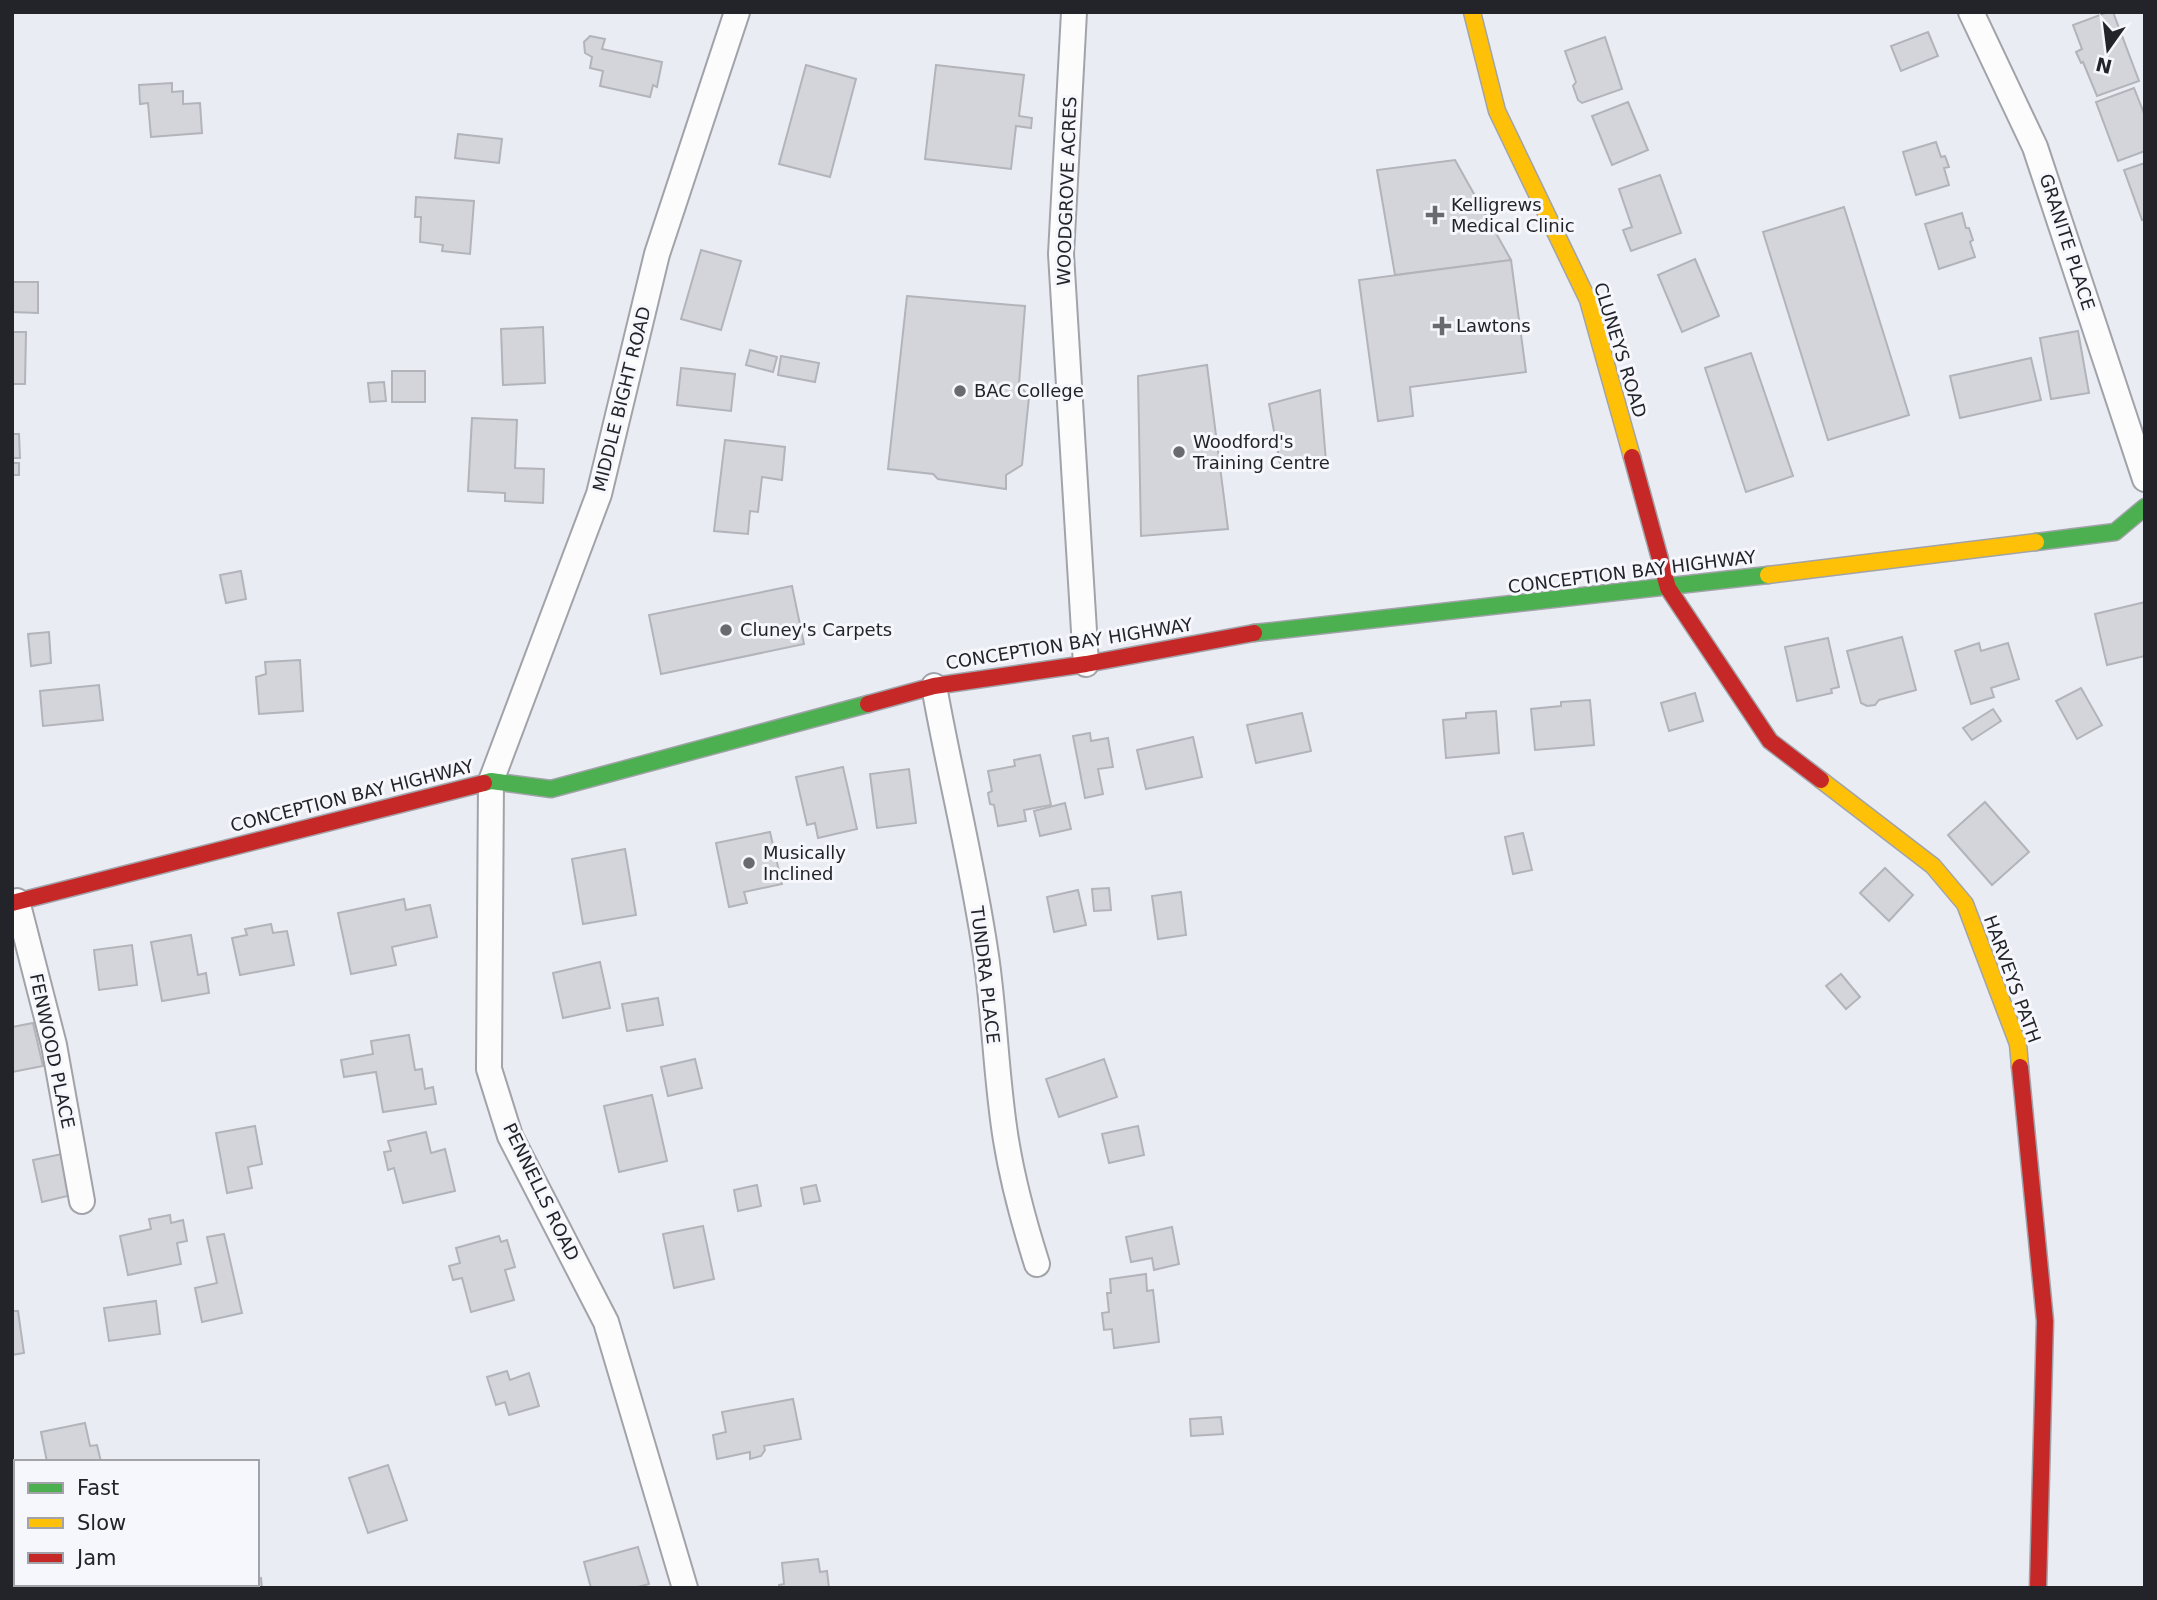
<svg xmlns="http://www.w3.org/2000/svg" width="2157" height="1600" viewBox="0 0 2157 1600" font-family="'DejaVu Sans',sans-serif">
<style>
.building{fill:#d3d5db;stroke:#b2b4ba;stroke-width:2}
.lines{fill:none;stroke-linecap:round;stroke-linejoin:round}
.street-casing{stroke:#a1a3a9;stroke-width:28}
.fast-casing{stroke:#a1a3a9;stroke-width:19}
.slow-casing{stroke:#a1a3a9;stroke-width:19}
.jam-casing{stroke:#a1a3a9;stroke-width:19}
.street{stroke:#fcfcfd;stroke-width:24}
.fast{stroke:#4caf50;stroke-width:16}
.slow{stroke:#ffc107;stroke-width:16}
.jam{stroke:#c62828;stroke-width:16}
.poi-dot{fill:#696a70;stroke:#f6f7fd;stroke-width:2.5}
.labels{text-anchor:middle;stroke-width:6;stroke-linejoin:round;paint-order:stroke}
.street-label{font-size:18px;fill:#232429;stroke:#f6f7fd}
.poi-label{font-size:18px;fill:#232429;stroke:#f6f7fd;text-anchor:start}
</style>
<rect width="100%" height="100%" fill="#eaecf4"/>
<g class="building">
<path d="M2108,12H2113L2139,81L2097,96L2083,62L2081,63L2076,52L2082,49L2073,25Z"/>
<path d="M1928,32L1938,56L1901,71L1891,46Z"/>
<path d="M590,36L605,39L602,49L662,62L657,87L653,85L650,97L600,86L603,71L590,68L592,57L585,53L584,42Z"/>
<path d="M1605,37L1622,89L1582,103L1578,100L1573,86L1576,82L1565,51Z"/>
<path d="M806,65L856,79L830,177L779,164Z"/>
<path d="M936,65L1024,75L1019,116L1032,118L1031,128L1016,126L1011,169L925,159Z"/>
<path d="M172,83V92L183,91V104L200,103L202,133L151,137L148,103L140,104L139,85Z"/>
<path d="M2134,88L2145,116V151L2118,161L2096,102Z"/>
<path d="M1628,102L1648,150L1612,165L1592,116Z"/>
<path d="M458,134L502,139L499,163L455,158Z"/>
<path d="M1936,142L1941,157L1945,156L1949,167L1944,168L1949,185L1916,195L1903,152Z"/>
<path d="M1455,160L1511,260L1395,275L1377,170Z"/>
<path d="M2145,163V219L2142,220L2124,170Z"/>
<path d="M1660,175L1681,233L1631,251L1623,230L1632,227L1619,189Z"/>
<path d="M416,197L474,201L470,254L442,251L443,245L420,242L421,217H415Z"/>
<path d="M1844,207L1909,415L1828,440L1763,232Z"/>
<path d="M1962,213L1966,228H1969L1973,240L1970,242L1975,257L1939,269L1925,224Z"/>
<path d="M701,250L741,261L721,330L681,319Z"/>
<path d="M1695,259L1719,316L1682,332L1658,275Z"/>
<path d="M1511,260L1526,372L1410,387L1413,416L1378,421L1359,280Z"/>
<path d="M12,282H38V313L12,312Z"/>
<path d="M907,296L1025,306L1019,384L1029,397L1022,465L1006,475V489L938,479L933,474L888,469Z"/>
<path d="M543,327L545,383L503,385L501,329Z"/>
<path d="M2078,331L2089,393L2051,399L2040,338Z"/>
<path d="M12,332H26L25,384H12Z"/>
<path d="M750,350L777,357L773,372L746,365Z"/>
<path d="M1751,353L1793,476L1746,492L1705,368Z"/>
<path d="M781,356L819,363L815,382L778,375Z"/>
<path d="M2031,358L2041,400L1960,418L1950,376Z"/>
<path d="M1207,365L1228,529L1141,536L1138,376Z"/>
<path d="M681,368L735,374L731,411L677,405Z"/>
<rect x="392" y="371" width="33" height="31"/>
<path d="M384,382L386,401L370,402L368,383Z"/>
<path d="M1320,390L1326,461L1281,469L1269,404Z"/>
<path d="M472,418L517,420L515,468L544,469L543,503L505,501V493L468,491Z"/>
<path d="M12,434H19L20,458H12Z"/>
<path d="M725,440L785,447L782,480L762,477L758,512L750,511L748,534L714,531Z"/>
<rect x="12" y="463" width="7" height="12"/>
<path d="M241,571L246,599L226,603L220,575Z"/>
<path d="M792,586L804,644L661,674L649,615Z"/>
<path d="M2145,602V656L2107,665L2095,614Z"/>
<path d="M49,632L51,663L31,666L28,634Z"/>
<path d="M1902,637L1916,690L1879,700L1875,705L1867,706L1861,703L1847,651Z"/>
<path d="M1828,638L1839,687L1831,689L1832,693L1797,701L1785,647Z"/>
<path d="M1979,643L1981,651L2008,643L2019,679L1991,688L1994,697L1971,704L1955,651Z"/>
<path d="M300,660L303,711L259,714L256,677L266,674L265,662Z"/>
<path d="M99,685L103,720L43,726L40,691Z"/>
<path d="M2081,688L2102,725L2077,739L2056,701Z"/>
<path d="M1695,693L1703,721L1669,731L1661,703Z"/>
<path d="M1590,700L1594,745L1535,750L1531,709L1561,706V702Z"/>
<path d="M1993,709L2001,721L1972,740L1963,728Z"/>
<path d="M1496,711L1499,753L1446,758L1443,720L1466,718V713Z"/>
<path d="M1302,713L1311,751L1256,763L1247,725Z"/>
<path d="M1090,733L1091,741L1108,738L1113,767L1098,769L1103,794L1085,798L1073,736Z"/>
<path d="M1193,737L1202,777L1146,789L1137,750Z"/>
<path d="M1040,755L1051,805L1024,810L1026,821L998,826L994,805L990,804L988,793L992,791L988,771L1015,766L1014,760Z"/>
<path d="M843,767L857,829L818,838L815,823L807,825L796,777Z"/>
<path d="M909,769L916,823L877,828L870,774Z"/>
<path d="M1985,802L2029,852L1992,885L1948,835Z"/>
<path d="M1065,803L1071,829L1040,836L1034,811Z"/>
<path d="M770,832L782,884L744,892L747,903L729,907L716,843Z"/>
<path d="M1523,833L1532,870L1513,874L1505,837Z"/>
<path d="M625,849L636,915L583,924L572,859Z"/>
<path d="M1885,868L1913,895L1889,921L1860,893Z"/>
<path d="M1109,888L1111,910L1094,911L1092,889Z"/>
<path d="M1078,890L1086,925L1054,932L1047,897Z"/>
<path d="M1181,892L1186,935L1158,939L1152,896Z"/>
<path d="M404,899L406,910L430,905L437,937L392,947L396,965L351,974L338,913Z"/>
<path d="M271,924L273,933L287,931L294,965L240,975L232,938L247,935L245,929Z"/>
<path d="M191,935L198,975L206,973L209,993L162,1001L151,942Z"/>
<path d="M132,945L137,985L99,990L94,950Z"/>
<path d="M600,962L610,1008L563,1018L553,973Z"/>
<path d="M1841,974L1860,997L1846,1009L1826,986Z"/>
<path d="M658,998L663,1025L627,1031L622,1004Z"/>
<path d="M33,1023L43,1066L12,1072V1027Z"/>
<path d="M409,1035L415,1070L422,1069L425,1089L433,1087L436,1104L383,1112L376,1072L344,1077L341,1060L373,1054L371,1041Z"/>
<path d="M695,1059L702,1088L668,1096L661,1067Z"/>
<path d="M1104,1059L1117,1097L1059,1117L1046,1079Z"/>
<path d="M652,1095L667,1161L619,1172L604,1106Z"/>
<path d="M255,1126L262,1164L248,1167L252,1188L227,1193L216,1133Z"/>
<path d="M1138,1126L1144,1155L1109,1163L1102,1134Z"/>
<path d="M426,1132L431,1153L445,1149L455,1191L403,1203L394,1168L388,1170L384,1152L391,1151L388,1141Z"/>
<path d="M67,1153L76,1194L42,1202L33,1160Z"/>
<path d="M757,1185L761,1206L738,1211L734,1190Z"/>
<path d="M816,1185L820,1201L804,1204L801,1188Z"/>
<path d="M170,1215L171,1223L183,1220L187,1241L177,1243L181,1264L128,1275L120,1236L151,1229L149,1219Z"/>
<path d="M703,1226L714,1279L674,1288L663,1234Z"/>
<path d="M1172,1227L1179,1264L1154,1270L1152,1258L1131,1262L1126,1237Z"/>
<path d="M224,1234L242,1313L202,1322L195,1288L217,1283L207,1237Z"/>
<path d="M499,1236L501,1242L507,1240L515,1267L505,1270L514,1300L471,1312L462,1278L453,1280L449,1266L460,1263L456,1248Z"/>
<path d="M1146,1274L1147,1291L1153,1290L1159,1342L1114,1348L1112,1329L1104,1330L1102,1313L1109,1312L1107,1293H1111L1110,1279Z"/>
<path d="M156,1301L160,1334L109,1341L104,1308Z"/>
<path d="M12,1311H18L24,1353L12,1355Z"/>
<path d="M507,1371L510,1380L529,1373L539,1406L509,1415L505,1402L496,1405L487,1377Z"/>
<path d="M793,1399L801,1439L764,1446L765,1450L761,1456L750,1459V1452L717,1459L713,1435L726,1432L722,1412Z"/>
<path d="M1221,1417L1223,1434L1191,1436L1190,1419Z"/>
<path d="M85,1423L90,1446L97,1445L101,1462H47L41,1432Z"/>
<path d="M388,1465L407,1520L368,1533L349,1478Z"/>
<path d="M638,1547L649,1584L634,1588H591L584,1562Z"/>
<path d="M818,1559L820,1572L827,1571L829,1588H779V1585L784,1584L782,1563Z"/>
<path d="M261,1578L262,1588H245V1584H257V1579Z"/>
</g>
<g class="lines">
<g class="street-casing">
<g id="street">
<path d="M1074,12L1061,254L1086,664"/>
<path d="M1971,12L2035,147L2145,479"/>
<path d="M934,686C950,776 973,865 986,956C995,1017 996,1079 1006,1140C1013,1183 1024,1223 1037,1264"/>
<path d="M17,901L54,1045L82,1201"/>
<path d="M685,1588L606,1322L510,1136L489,1069L491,781L599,494L657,254L737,12"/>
</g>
</g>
<g class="fast-casing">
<g id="fast">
<path d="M2036,542L2115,532L2145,507"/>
<path d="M1254,633L1768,575"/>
<path d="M484,783L491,781L551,789L868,704"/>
</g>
</g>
<g class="slow-casing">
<g id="slow">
<path d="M1472,12L1497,111L1588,300L1632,457"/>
<path d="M1768,575L2036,542"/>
<path d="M1821,780L1933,866L1965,904L2018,1044L2020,1067"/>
</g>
</g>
<g class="jam-casing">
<g id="jam">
<path d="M1632,457L1668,588L1770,741L1821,780"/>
<path d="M868,704L934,686L1086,664L1254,633"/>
<path d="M12,903L484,783"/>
<path d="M2020,1067L2045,1321L2038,1588"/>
</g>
</g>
<use href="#street" class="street"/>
<use href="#fast" class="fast"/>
<use href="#slow" class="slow"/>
<use href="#jam" class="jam"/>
</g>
<g class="poi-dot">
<path d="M1431.5 204.5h7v7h7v7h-7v7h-7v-7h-7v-7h7z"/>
<path d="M1438.5 315.5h7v7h7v7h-7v7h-7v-7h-7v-7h7z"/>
<circle cx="960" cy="391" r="7"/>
<circle cx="1179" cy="452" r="7"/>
<circle cx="726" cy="630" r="7"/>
<circle cx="749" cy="863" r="7"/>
</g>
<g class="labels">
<g class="street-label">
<text transform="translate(1067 191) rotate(-88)" y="6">WOODGROVE ACRES</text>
<text transform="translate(2067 242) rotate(72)" y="6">GRANITE PLACE</text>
<text transform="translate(1620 350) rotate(73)" y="6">CLUNEYS ROAD</text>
<text transform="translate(622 399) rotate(-76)" y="6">MIDDLE BIGHT ROAD</text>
<text transform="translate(1632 572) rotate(-7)" y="6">CONCEPTION BAY HIGHWAY</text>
<text transform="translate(1069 644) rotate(-9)" y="6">CONCEPTION BAY HIGHWAY</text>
<text transform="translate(352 796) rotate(-14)" y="6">CONCEPTION BAY HIGHWAY</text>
<text transform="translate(985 975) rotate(83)" y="6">TUNDRA PLACE</text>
<text transform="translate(2012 979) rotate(70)" y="6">HARVEYS PATH</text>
<text transform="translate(52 1051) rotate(78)" y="6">FENWOOD PLACE</text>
<text transform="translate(541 1192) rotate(64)" y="6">PENNELLS ROAD</text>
</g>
<g class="poi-label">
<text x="1451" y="211">Kelligrews<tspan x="1451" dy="21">Medical Clinic</tspan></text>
<text x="1456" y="332">Lawtons</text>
<text x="974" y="397">BAC College</text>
<text x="1193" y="448">Woodford's<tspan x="1193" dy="21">Training Centre</tspan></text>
<text x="740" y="636">Cluney's Carpets</text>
<text x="763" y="859">Musically<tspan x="763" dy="21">Inclined</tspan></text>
</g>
</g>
<rect width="2157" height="1600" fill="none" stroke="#232429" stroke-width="28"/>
<rect x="14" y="1460" width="245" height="126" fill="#f6f7fd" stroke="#a2a3a8" stroke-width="2"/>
<rect x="28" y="1483" width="35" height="10" fill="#4caf50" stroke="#a2a3a8" stroke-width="2"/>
<text x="77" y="1495" font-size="21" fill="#232429">Fast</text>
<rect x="28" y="1518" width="35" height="10" fill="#ffc107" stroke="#a2a3a8" stroke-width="2"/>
<text x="77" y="1530" font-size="21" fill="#232429">Slow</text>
<rect x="28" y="1553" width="35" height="10" fill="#c62828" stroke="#a2a3a8" stroke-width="2"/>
<text x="77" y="1565" font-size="21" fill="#232429">Jam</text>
<g transform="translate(2108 49) rotate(194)" stroke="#f6f7fd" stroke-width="5" paint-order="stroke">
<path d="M0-5L12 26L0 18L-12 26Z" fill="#232429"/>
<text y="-10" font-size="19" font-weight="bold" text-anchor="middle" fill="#232429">N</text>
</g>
</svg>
